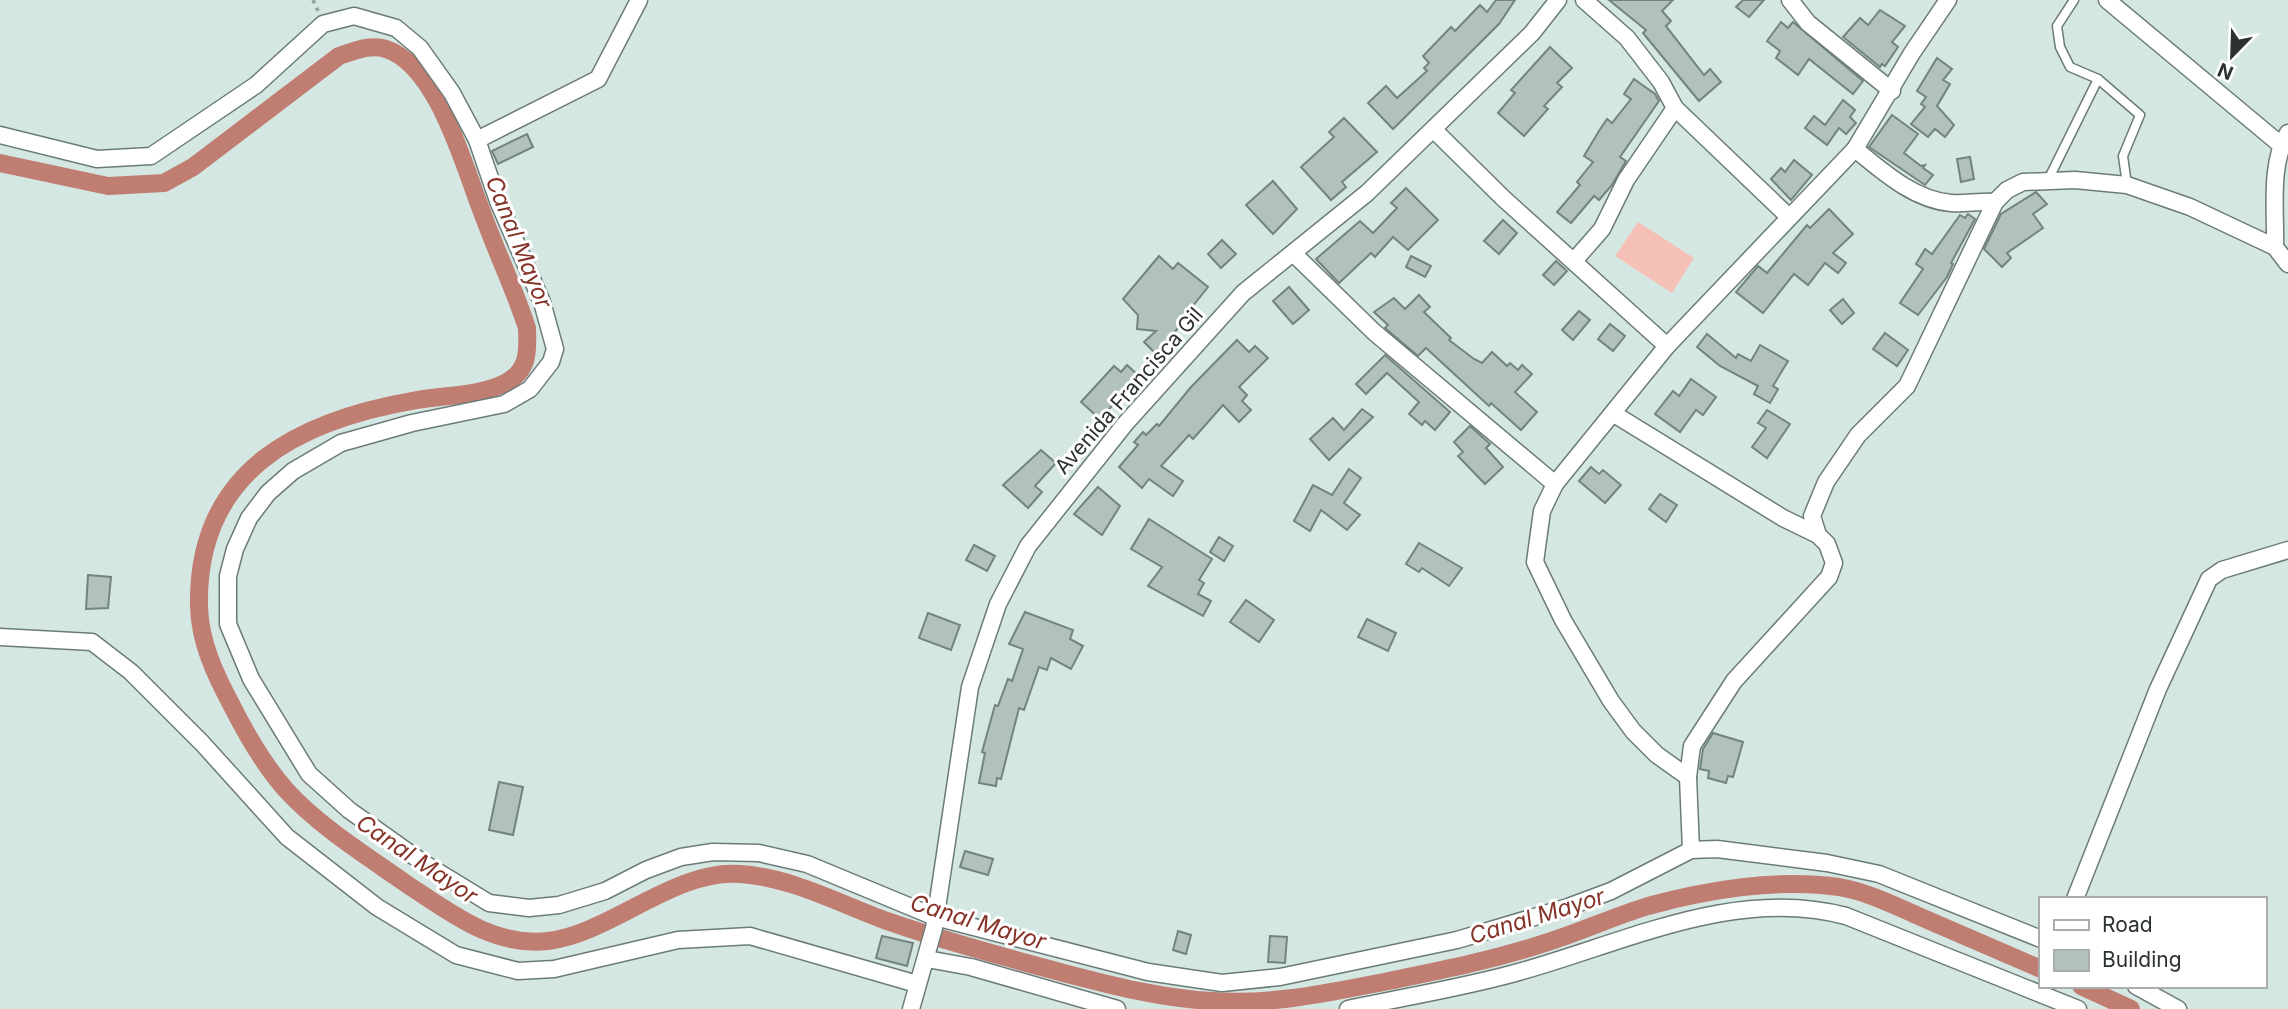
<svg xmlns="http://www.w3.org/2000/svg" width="2288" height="1009" viewBox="0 0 2288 1009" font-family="Inter,sans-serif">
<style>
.green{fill:#f5c1b7}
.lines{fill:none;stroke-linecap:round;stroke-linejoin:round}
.canal{stroke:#c07e73;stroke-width:18}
.building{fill:#b1c2be;stroke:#738480;stroke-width:2}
.service-casing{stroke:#6b7c78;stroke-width:11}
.minor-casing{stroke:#6b7c78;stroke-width:19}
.path{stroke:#94a29f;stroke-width:3.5;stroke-dasharray:3.5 5;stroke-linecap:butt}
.service{stroke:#fff;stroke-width:8}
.minor{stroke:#fff;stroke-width:16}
.labels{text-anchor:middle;stroke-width:6;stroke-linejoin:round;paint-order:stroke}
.street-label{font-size:21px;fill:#2b3230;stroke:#fff}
.water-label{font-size:23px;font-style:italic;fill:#853328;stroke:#fff}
</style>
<rect width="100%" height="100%" fill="#d5e7e3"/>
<path class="green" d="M1638,222L1694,258L1672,293L1615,256Z"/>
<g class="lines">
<g class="canal">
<path d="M0,163L108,186L164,183L193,167L339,56C355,51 369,44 386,49C438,66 464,167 482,212C496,251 514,288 527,328C528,351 529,371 505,383C479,396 445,395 417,400C299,420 196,470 199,607C200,642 215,674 231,704C246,734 264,765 286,790C321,828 367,856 408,885C451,913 493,947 548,941C612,933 674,869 740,874C791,877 840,904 887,921C944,941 1001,956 1060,972C1110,985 1159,998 1211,1001C1275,1005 1326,993 1389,981C1443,970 1498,959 1551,941C1583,931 1615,916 1648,906C1706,890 1778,878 1839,887C1868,892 1896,906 1923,918C1962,935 2002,952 2041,969"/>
<path d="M2081,986L2131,1009"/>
</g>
</g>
<g class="building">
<path d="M1496,0H1515L1499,24L1393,129L1368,103L1386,86L1397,98L1427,71L1424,68L1429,63L1423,56L1451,27L1455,31L1480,5L1487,12Z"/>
<path d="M1609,0H1673L1662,11L1671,21L1666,26L1704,75L1710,69L1721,82L1699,101L1643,33L1646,30Z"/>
<path d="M1743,0H1764L1749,17L1736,7Z"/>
<path d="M1880,10L1905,26L1892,42L1898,47L1885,66L1882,64L1880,67L1843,37L1860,18L1868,25Z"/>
<path d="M1781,22L1788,28L1793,22L1863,81L1853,94L1809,59L1798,75L1776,58L1780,51L1767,41Z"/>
<path d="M1550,47L1572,68L1557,83L1562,87L1544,106L1548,109L1524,136L1498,113L1515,93L1511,90Z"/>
<path d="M1937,58L1952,69L1943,80L1950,84L1937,106L1954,125L1945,137L1935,129L1928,137L1911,124L1925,107L1921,104L1926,97L1917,91Z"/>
<path d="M1634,79L1655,94L1659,101L1620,157L1626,161L1612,185L1599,200L1594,196L1571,223L1557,212L1580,185L1577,182L1593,162L1584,156L1599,131L1607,119L1612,123L1631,99L1624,94Z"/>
<path d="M1843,100L1855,110L1850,117L1856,123L1846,134L1839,128L1827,145L1805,128L1814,116L1825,125Z"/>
<path d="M1892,115L1918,134L1904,153L1921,166L1925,165L1923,168L1933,175L1925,185L1869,147Z"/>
<path d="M1344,118L1377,152L1342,182L1346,187L1331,200L1301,167L1334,137L1329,132Z"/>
<path d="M527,134L533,147L498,164L492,151Z"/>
<path d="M1970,157L1974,179L1961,182L1957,159Z"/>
<path d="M1794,160L1812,175L1791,200L1771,179L1781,168L1785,172Z"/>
<path d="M1273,181L1297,209L1273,234L1246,205Z"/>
<path d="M1406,188L1438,220L1408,250L1393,237L1375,257L1371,253L1339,283L1316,259L1360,221L1373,233L1397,208L1391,203Z"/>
<path d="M2036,192L2047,204L2033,214L2043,228L2007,253L2011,258L2002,267L1984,249L2001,214Z"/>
<path d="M1829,209L1853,234L1833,253L1846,263L1838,273L1825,263L1808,285L1794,274L1763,313L1736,292L1758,266L1767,273L1807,225L1810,228Z"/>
<path d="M1968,214L1975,219L1951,263L1953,264L1947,277L1918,315L1900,303L1923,269L1916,264L1925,249L1932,254L1960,215L1965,218Z"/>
<path d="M1503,220L1517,233L1499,254L1484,241Z"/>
<path d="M1222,240L1236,254L1221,268L1208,254Z"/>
<path d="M1159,256L1173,269L1178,263L1208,287L1185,316L1187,318L1173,334L1174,336L1156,354L1144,342L1156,331L1137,329L1138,315L1123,299Z"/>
<path d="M1411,256L1431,266L1425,277L1406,267Z"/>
<path d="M1556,261L1567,271L1554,285L1543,275Z"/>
<path d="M1289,287L1309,310L1293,324L1273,301Z"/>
<path d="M1419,295L1430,307L1424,312L1451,338L1449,340L1474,359L1482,363L1492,352L1507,366L1510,363L1518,370L1522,365L1532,374L1515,392L1537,412L1521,430L1491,403L1489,406L1426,348L1418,356L1385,328L1388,325L1374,312L1394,298L1405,309Z"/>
<path d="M1843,299L1854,313L1842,324L1830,310Z"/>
<path d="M1579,311L1590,320L1573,340L1562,330Z"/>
<path d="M1610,324L1625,336L1613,351L1598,339Z"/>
<path d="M1885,333L1908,350L1897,366L1873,349Z"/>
<path d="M1707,334L1736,358L1738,354L1751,361L1760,345L1788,361L1773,386L1778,389L1770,403L1754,394L1758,386L1720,366L1697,347Z"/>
<path d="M1237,340L1249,352L1255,346L1268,358L1239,387L1247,395L1242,401L1251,410L1239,422L1223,405L1193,439L1189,435L1161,466L1183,481L1173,496L1149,479L1142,488L1119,467L1138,445L1134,442L1143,432L1146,435L1157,424L1159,426L1191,387Z"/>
<path d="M1385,355L1450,412L1435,430L1425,421L1422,425L1409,414L1419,402L1387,373L1366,394L1356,384Z"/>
<path d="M1127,365L1139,376L1100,419L1081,402L1114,366L1121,372Z"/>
<path d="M1691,379L1716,397L1703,415L1696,410L1680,432L1655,414L1673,391L1679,396Z"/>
<path d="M1362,409L1373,417L1329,460L1310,439L1333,418L1344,430Z"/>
<path d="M1767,410L1790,424L1767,458L1752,447L1766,428L1758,423Z"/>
<path d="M1470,426L1490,444L1486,448L1503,467L1485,484L1458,456L1463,452L1454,442Z"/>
<path d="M1041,450L1056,463L1035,486L1042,492L1028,508L1003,485Z"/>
<path d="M1591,467L1599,474L1603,470L1621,485L1605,503L1579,481Z"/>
<path d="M1349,469L1361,478L1344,503L1360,515L1347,530L1321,510L1310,531L1294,521L1313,485L1332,495Z"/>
<path d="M1098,487L1120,506L1102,535L1074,514Z"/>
<path d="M1660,494L1677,505L1666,522L1649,509Z"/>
<path d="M1149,519L1212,559L1199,580L1204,583L1198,594L1211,601L1203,616L1148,586L1162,567L1131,549Z"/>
<path d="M1219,537L1233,546L1224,561L1210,552Z"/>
<path d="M1419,543L1462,568L1449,586L1422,568L1419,572L1406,564Z"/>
<path d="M974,545L995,556L987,571L966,560Z"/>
<path d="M88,575L111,577L108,608L86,609Z"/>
<path d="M1246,600L1274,620L1259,642L1230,622Z"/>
<path d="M1025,612L1073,630L1070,639L1083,646L1071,669L1051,658L1047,670L1039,667L1024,710L1019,708L1001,779L997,778L996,786L979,783L985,753L982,752L995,705L998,706L1008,679L1012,681L1023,649L1009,644Z"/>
<path d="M928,613L960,625L951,650L919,638Z"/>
<path d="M1367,619L1396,633L1388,651L1358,637Z"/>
<path d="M1713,733L1743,742L1733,777L1728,776L1726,783L1708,778L1709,771L1700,769L1703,749Z"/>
<path d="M499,782L523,787L513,835L489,830Z"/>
<path d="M965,851L993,859L988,875L960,867Z"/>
<path d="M1178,931L1191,935L1186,954L1173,950Z"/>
<path d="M882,936L913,943L907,966L876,958Z"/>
<path d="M1270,936L1287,937L1285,963L1268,962Z"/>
</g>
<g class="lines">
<g class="service-casing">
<g id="service">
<path d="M2074,0L2057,26L2060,47L2070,67L2098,79L2140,115L2123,156L2127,185"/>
<path d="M2048,180L2098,79"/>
</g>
</g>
<g class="minor-casing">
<g id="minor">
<path d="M1584,0L1627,38L1661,82L1675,108L1789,217"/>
<path d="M1790,0L1808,23L1892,91"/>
<path d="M2107,0L2281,145"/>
<path d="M1434,130L1503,198L1667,346"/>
<path d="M0,135L97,159L151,156L256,85L323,24L354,16L396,28L420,48L452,93L477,140L498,201L542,302L555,349L551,362L530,389L504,404L412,423L341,443L293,471L268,493L249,518L235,549L228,576V624L251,679L309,774L349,810L422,862L489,903L529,908L559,905L605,891L646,870L681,857L713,852L759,853L807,864L935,917L1148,972L1222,983L1280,977L1457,940L1568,907L1611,891L1691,850L1717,849L1827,863L1879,874L2041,939"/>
<path d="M477,140L598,79L639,0"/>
<path d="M1855,149C1882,171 1914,200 1951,203C1965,204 1980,201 1995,202L2007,190L2023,182L2075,180L2127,185L2190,207L2275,247L2288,264"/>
<path d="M2275,247C2276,211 2269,164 2288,133"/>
<path d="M1293,253L1374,332L1555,484"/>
<path d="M1574,261L1602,229L1626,180L1675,108"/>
<path d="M1614,414L1783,518L1818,535"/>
<path d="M0,637L92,642L131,672L202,743L287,837L377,907L456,955L518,971L554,969L678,940L750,936L917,984"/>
<path d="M1688,777L1657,755L1633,731L1611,701L1563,620L1535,562L1542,511L1555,484L1667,346L1855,149L1912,53L1948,0"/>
<path d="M1691,850L1688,777L1692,746L1734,681L1829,577L1834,563L1827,544L1818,535L1812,516L1826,482L1858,435L1907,386L1995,202"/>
<path d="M2075,899L2158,689L2209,579L2222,570L2288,550"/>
<path d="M927,959L971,967L1117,1009"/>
<path d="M2136,986L2178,1009"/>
<path d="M911,1009L934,928L970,687L998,604L1028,546L1125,424L1243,293L1367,193L1532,33L1558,0"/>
<path d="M1348,1009C1404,997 1461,988 1515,973C1622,944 1734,886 1846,916L2078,1009"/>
</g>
</g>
<path class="path" d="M313,0L318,11"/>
<use href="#service" class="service"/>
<use href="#minor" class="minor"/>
</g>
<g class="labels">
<g class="street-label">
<text transform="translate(1129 391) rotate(-49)" y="7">Avenida Francisca Gil</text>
</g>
<g class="water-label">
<text transform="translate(519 242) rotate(68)" y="8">Canal Mayor</text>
<text transform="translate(417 859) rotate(34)" y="8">Canal Mayor</text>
<text transform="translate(1537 916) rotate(-17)" y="8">Canal Mayor</text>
<text transform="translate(978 922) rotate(17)" y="8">Canal Mayor</text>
</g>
</g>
<rect x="2039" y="897" width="228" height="91" fill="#ffffff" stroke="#aaadac" stroke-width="2"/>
<rect x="2054" y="920" width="35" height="10" fill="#ffffff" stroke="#aaadac" stroke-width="2"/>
<text x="2102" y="932" font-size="21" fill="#2b3230">Road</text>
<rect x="2054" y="950" width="35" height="21" fill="#b1c2be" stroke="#aaadac" stroke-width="2"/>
<text x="2102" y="967" font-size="21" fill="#2b3230">Building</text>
<g transform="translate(2232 56) rotate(203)" stroke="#ffffff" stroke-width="5" paint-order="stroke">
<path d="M0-5L12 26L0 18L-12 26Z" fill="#2b3230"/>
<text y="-10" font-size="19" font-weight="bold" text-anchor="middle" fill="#2b3230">N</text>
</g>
</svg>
